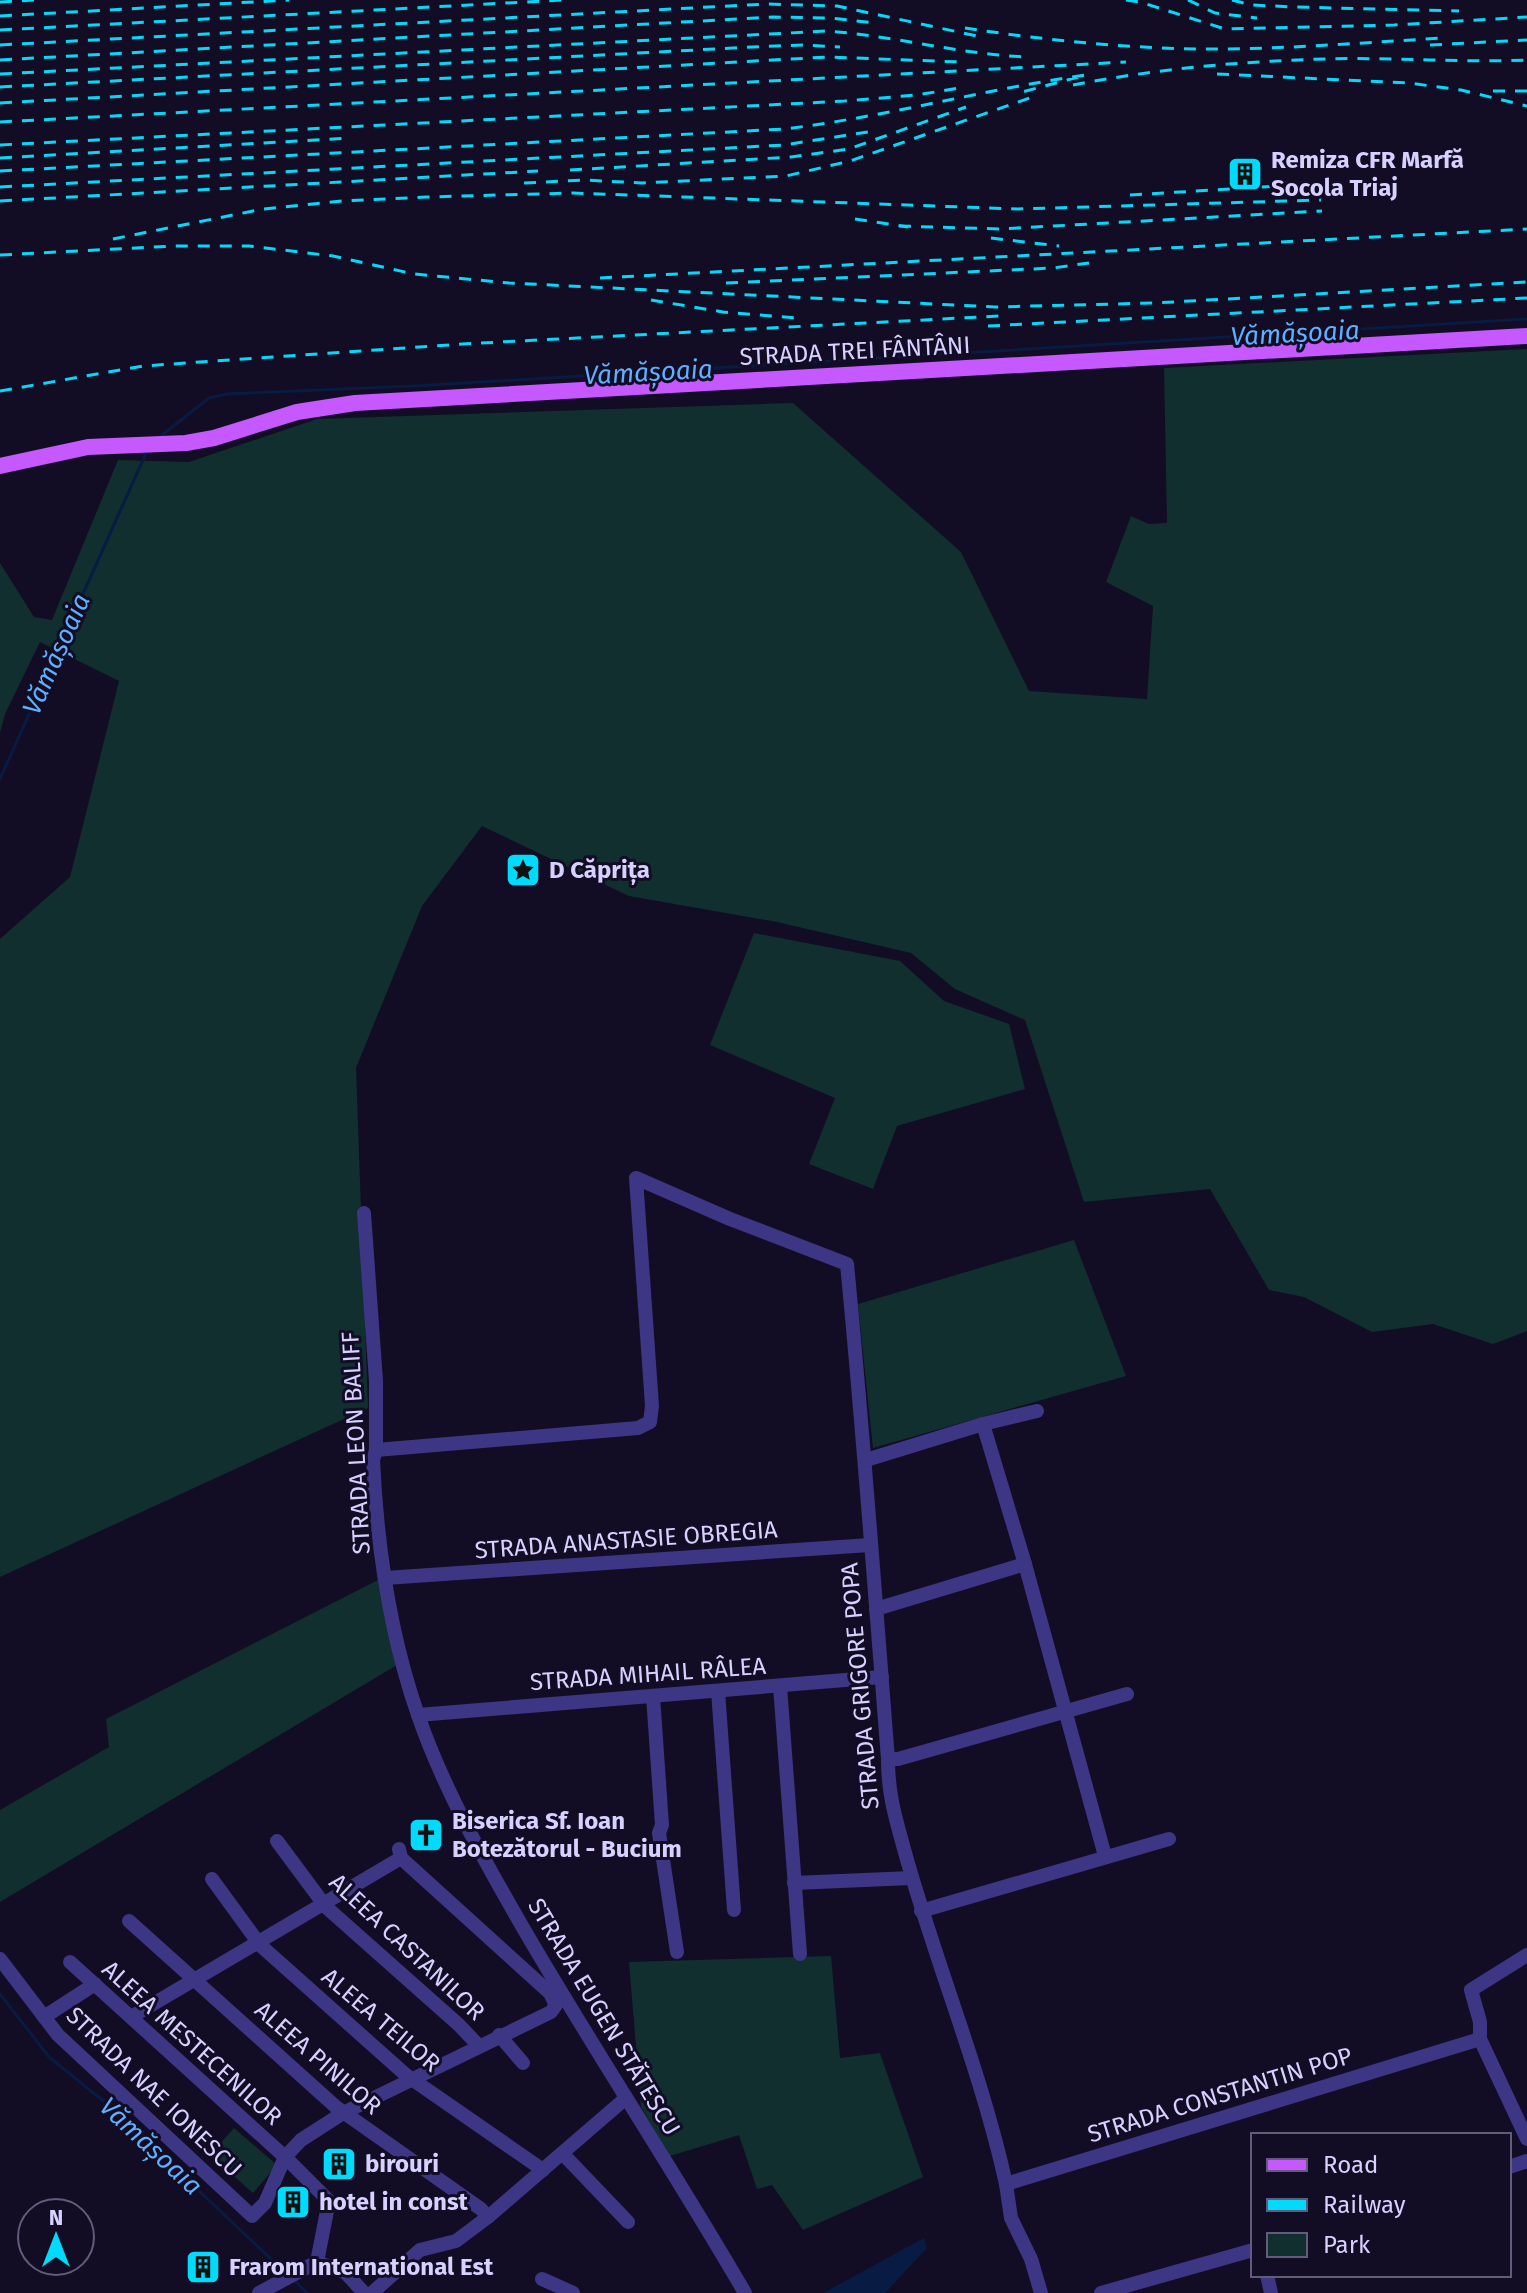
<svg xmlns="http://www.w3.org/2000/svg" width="1527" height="2293" viewBox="0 0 1527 2293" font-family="'Fira Sans',sans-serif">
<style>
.green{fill:#102f2e}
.water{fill:#081b43}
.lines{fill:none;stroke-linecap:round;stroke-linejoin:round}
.stream{stroke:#081b43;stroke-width:3}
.minor{stroke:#3c3685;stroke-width:14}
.major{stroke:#c558ff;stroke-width:16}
.rail{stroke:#00dbfc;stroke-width:3;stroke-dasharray:12 10;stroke-linecap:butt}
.labels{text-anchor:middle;stroke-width:6;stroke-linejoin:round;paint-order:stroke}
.poi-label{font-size:24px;font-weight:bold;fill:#d7d1ff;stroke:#120d24;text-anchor:start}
.street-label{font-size:24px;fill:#d7d1ff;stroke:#120d24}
.water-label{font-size:26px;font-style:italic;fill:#5fb0ff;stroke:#120d24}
</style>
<rect width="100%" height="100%" fill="#120d24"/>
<g class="green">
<path d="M1527,349V1331L1493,1344L1433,1324L1372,1332L1304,1297L1269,1290L1210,1189L1084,1202L1025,1020L955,989L911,953L777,922L629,896L482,826L422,906L356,1068L368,1408L0,1577V939L70,877L119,681L40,642L5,714L0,733V563L34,617L52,620L118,460L189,462L317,419L793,403L961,552L1029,691L1147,699L1153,606L1106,582L1131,516L1149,524L1167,523L1164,368Z"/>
<path d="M754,933L900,961L944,1001L1009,1024L1025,1089L897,1126L873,1189L809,1164L835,1098L710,1045Z"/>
<path d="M1074,1240L1126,1376L873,1448L858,1304Z"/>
<path d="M378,1580L397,1665L0,1902V1810L109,1747L106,1719Z"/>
<path d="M831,1956L840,2058L880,2053L923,2177L803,2230L772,2185L757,2189L739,2135L670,2156L641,2107L629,1962Z"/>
<path d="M234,2128L277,2165L253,2193L210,2155Z"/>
</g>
<path class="water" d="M924,2238L927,2248L885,2293H823Z"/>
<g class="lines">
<g class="stream">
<path d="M161,436L209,398L227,394L415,386L1527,319"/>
<path d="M0,779L147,451"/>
<path d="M0,1994L49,2057L107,2104L287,2274"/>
<path d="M293,2279L307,2293"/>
</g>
<g class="minor">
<path d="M364,1213L376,1381V1450L373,1460C377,1545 390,1635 418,1715C443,1788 484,1860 522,1926C594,2050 673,2169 745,2293"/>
<path d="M983,1424L1025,1564L1105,1856"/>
<path d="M376,1450L638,1428L650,1422L652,1406L636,1178L730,1219L847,1264C863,1429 875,1594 888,1759C888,1794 895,1816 904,1849C935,1962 981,2070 1006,2184"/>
<path d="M866,1460L983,1424L1037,1411"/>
<path d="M385,1578L870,1545"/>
<path d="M876,1609L1025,1564"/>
<path d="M780,1686L800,1954"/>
<path d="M718,1691L734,1910"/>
<path d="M653,1696L662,1825L659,1833L677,1952"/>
<path d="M418,1715L882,1677"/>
<path d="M888,1759H898L1127,1694"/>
<path d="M277,1841L326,1907L459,2025L478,2045"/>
<path d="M212,1879L260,1945L406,2075L543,2170"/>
<path d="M794,1883L911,1878"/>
<path d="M921,1911L1169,1839"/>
<path d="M129,1921L336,2107L481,2209L488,2217"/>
<path d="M1527,1955L1471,1990L1480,2022V2039L1527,2139"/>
<path d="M0,1959L58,2035L252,2216L265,2203L285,2157L70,1962"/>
<path d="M44,2017L95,1984"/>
<path d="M131,2017L401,1858"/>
<path d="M499,2035L523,2063"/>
<path d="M563,2154L628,2222"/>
<path d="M1509,2167L1527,2161"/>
<path d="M317,2262L329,2201L285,2157L301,2140L343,2113L551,2012L556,2005L550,1993L401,1858L399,1849"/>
<path d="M317,2262L346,2273L364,2293"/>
<path d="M1267,2275L1271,2293"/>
<path d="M542,2279L573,2293"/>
<path d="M259,2293L317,2262"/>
<path d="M372,2293L420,2250L456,2241L488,2217L626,2098"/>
<path d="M1041,2293L1031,2259L1011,2218L1006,2184L1480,2039"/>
<path d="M1101,2293L1253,2250"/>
</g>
<path class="major" d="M0,466L88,447L186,443L214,438L297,412L355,403L1527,336"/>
<g class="rail">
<path d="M1126,0L1140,2L1225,29L1394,25L1527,17"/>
<path d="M1188,0L1215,13L1257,18"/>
<path d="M1232,0L1251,5L1295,7L1459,11"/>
<path d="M0,2L36,0"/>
<path d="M0,16L289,0"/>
<path d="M965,28C1051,41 1141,50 1228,49C1300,48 1372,42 1444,38"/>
<path d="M0,30L563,0"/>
<path d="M0,45L766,4L837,6L977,36"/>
<path d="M1430,45L1527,40"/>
<path d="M0,60L773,17L830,18L875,23"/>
<path d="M0,74L827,31C896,36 962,55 1030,57"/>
<path d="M1217,74L1409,83L1461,90L1527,106"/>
<path d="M1073,85C1156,69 1242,61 1327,59C1394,57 1460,63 1527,60"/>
<path d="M0,87L752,47L803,45L840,47"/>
<path d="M1493,91H1527"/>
<path d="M0,103L828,57L960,62"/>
<path d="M0,122L1126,62"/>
<path d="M0,145L845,101L917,95L965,87"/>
<path d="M0,158L351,138"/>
<path d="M570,170L791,157L849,149L966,107"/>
<path d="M0,171L784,129C886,117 985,89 1086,75L1022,92"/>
<path d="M524,183L583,180L642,183L786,176L850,161L1038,95"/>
<path d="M0,187L784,145L874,131"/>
<path d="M1130,195L1329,183"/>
<path d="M0,201L538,171"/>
<path d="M855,219L908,227"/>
<path d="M899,226L1000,229L1322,211"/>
<path d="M991,238L1059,246"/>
<path d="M113,239L263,209L342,201L426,197L573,193L1018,209L1321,200"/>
<path d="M0,255L174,246H249L333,256L414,274L509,283L995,307L1155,303L1527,282"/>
<path d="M600,278L1527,229"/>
<path d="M726,283L1053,268L1089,263"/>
<path d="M651,300L723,312L797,318"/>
<path d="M988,326L1527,298"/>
<path d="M0,391L143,366L462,344L1000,316"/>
</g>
</g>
<defs>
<g id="building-square" transform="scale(1.8)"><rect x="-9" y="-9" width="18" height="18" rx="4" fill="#00dbfc" stroke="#120d24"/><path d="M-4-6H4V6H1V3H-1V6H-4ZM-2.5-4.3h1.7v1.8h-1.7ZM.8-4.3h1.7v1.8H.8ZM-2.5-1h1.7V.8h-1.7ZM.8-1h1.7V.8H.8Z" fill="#111"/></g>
<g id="sight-square" transform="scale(1.8)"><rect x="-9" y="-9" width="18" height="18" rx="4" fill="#00dbfc" stroke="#120d24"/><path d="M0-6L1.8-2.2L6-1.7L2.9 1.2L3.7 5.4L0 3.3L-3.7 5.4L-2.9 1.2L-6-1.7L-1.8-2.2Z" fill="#111"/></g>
<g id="church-square" transform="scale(1.8)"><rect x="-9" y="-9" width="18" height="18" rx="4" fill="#00dbfc" stroke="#120d24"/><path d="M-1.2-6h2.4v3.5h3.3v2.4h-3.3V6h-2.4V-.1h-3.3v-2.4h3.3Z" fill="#111"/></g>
</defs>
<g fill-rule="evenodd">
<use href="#building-square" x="1245" y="174"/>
<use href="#sight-square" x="523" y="870"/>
<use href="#church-square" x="426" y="1835"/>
<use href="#building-square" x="339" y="2164"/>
<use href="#building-square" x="293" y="2202"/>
<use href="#building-square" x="203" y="2267"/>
</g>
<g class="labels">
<g class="poi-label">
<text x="1271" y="168">Remiza CFR Marfă<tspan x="1271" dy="28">Socola Triaj</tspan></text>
<text x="549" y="878">D Căprița</text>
<text x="452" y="1829">Biserica Sf. Ioan<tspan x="452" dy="28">Botezătorul - Bucium</tspan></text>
<text x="365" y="2172">birouri</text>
<text x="319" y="2210">hotel in const</text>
<text x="229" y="2275">Frarom International Est</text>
</g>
<g class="street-label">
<text transform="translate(855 351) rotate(-3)" y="8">STRADA TREI FÂNTÂNI</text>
<text transform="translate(356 1443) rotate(-93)" y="8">STRADA LEON BALIFF</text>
<text transform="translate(626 1540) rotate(-4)" y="8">STRADA ANASTASIE OBREGIA</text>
<text transform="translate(648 1674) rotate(-4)" y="8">STRADA MIHAIL RÂLEA</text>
<text transform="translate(860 1686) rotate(-95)" y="8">STRADA GRIGORE POPA</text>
<text transform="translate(407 1947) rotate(43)" y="8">ALEEA CASTANILOR</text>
<text transform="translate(604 2017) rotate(59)" y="8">STRADA EUGEN STĂTESCU</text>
<text transform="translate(381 2020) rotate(40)" y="8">ALEEA TEILOR</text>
<text transform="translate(192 2043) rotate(42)" y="8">ALEEA MESTECENILOR</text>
<text transform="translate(318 2058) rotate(41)" y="8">ALEEA PINILOR</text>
<text transform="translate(154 2092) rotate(44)" y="8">STRADA NAE IONESCU</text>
<text transform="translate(1220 2095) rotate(-17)" y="8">STRADA CONSTANTIN POP</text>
</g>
<g class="water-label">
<text transform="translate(1295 333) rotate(-3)" y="9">Vămășoaia</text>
<text transform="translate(648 372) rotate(-3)" y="9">Vămășoaia</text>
<text transform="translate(56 654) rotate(-66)" y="9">Vămășoaia</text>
<text transform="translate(151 2146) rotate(43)" y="9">Vămășoaia</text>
</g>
</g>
<rect x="1251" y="2133" width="260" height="144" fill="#120d24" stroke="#615b7c" stroke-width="2"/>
<rect x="1267" y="2159" width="40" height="12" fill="#c558ff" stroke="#615b7c" stroke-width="2"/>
<text x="1323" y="2173" font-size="24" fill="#d7d1ff">Road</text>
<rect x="1267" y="2199" width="40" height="12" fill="#00dbfc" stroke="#615b7c" stroke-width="2"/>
<text x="1323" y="2213" font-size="24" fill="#d7d1ff">Railway</text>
<rect x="1267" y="2233" width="40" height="24" fill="#102f2e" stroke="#615b7c" stroke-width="2"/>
<text x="1323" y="2253" font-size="24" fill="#d7d1ff">Park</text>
<g transform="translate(56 2237)"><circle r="38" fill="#120d24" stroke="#615b7c" stroke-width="2"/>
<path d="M0-6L14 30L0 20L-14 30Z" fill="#00dbfc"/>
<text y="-12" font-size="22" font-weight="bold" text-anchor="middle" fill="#d7d1ff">N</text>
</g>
</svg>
